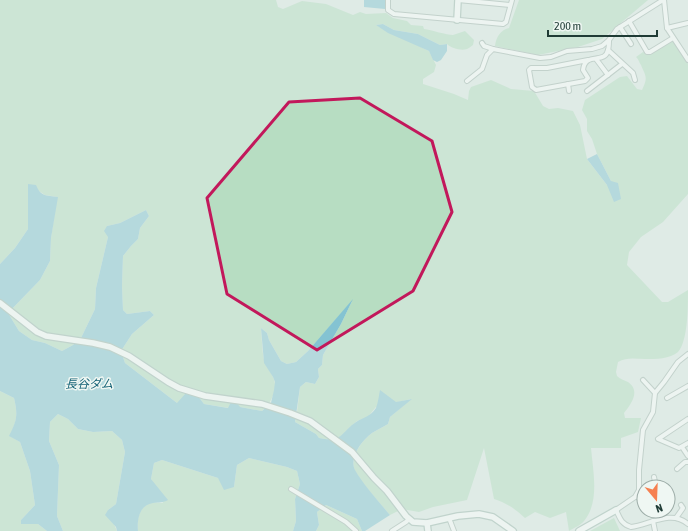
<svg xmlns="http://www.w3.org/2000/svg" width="688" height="531" viewBox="0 0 688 531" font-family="'Asap Condensed','Noto Sans JP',sans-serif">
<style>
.green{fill:#b7ddc2}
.water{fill:#84c3d2}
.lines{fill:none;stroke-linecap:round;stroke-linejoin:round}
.street-casing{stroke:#a2b3ad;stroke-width:6}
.secondary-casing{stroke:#9db7ae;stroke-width:8}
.street{stroke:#fff;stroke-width:4}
.secondary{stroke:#fff;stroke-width:5.5}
.marked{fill:none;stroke:#c2185b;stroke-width:3;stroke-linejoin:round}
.labels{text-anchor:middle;stroke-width:3;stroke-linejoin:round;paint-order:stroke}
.water-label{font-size:12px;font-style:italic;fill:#186578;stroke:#eff7f3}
</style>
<rect width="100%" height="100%" fill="#dfebe6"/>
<g class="green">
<path d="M0,0H276L278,7L283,9L302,1L326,4L353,15L360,12L366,14L386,13L393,18L407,21L411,25L423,26L424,29C431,30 447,35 453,35C457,34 461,32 465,31L474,40L473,45C471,46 470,48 467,49C461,51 451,48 447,44L440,45L418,34L394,30L383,24L376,25L429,51L436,65L434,72L423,79V84L454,94L468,100L469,91L471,87L491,80L511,89L534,91L543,106L549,109L558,108L573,111L580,125L587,159L607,185L611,181L597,154L592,139L587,131V119L582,110L585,100L620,77L627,76L637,89L642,90C648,77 646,77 641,65C639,62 639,60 636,57L643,52L648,54L673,41L688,64V194L663,222L641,237L629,252L627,265L662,302H668L688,290C688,307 688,341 678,352C670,359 656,359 645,359C635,359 627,357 618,362L616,372L617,376C620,379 624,380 628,382C641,391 631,404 624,413L625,418H641L638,432L621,438V448H591C593,471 600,502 584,521C581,525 574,528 569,531L566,512L550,518L535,512L525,518C515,509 507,503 494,499L484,448L467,500L433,507L419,512L402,509L390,515C380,503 362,484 355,471C349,458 361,441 372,433C377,430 383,427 388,424L390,417L411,399L376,407L367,418L357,421L348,429L342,436L331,440L319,438L316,434L295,422L297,412L300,387L306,382L315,384L319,377L318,369L322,365L323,355L341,324L352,301L308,351L296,362L287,364L281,361L269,340L267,333L261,328C262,338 262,355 265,363C267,368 271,372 273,377C279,389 271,403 262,411L240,407L229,408L204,404L198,396L177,403L125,363L121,351L132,334L154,315L150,311L127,314L123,310L122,286L123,256L131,246L138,239L140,228L149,216L146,210L120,223L107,226L108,237L96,288L95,309L81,338L73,345L62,351L45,343L32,340L19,331L8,313L40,280L50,261L51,238L57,197L45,195L28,184V229L15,248L0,264Z"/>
<path d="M519,0H648L602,39L578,47L538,55L495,46C496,38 500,30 509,28Z"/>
<path d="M0,391L14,398C18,415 17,420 10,436L20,442L30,471L35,505L21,520V524H38L47,531H0Z"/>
<path d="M58,414L68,419L78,429L93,432L112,431L122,440L125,452L116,504L108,510L117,531H63L57,516L59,465L49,441L50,422Z"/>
<path d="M249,458L287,467L297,471L300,484L295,499L296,521L293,531H138C137,520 138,508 150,503C154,502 160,503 163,503L151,479L154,463L162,460L218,478L234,487L237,465Z"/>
<path d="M326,505L357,519L362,531H316L319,525L317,512Z"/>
<path d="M614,518L620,531H590Z"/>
</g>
<g class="water">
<path d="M364,0H385V9L364,7Z"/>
<path d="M383,24L394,30L418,34L440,45L447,44V51L441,60L437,62L433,60L429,51L388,33L376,25Z"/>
<path d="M597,154L611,181L618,183L621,199L614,202L607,185L587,159Z"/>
<path d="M28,184L36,185C41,197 46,195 58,197L51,238L50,261L40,280L8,313L19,331L32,340L45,343L62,351L73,345L81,338L95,309L96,288L108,237L104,231L107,226L120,223L146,210L149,216L140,228L138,239L131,246L123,256L122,286L123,310L127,314L150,311L154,315L132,334L121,351L125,363L177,403L186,393L198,396L204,404L228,408L231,402H236L240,407L262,411L271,403L274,390L275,382L273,377L264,363L261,328L267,333L269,340L281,361L287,364L296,362L308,351L353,299L341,324L323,355L322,365L318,369L319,377L315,384L306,382L300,387L295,422L316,434L319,438C343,443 340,433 356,422C364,417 370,417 376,408C378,403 379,395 380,390L396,402L412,399L390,417L388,424C383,427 377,430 372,433C361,441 349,458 355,470C362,483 380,503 390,515L365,531H362L357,519L326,505L317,512L319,525L316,531H293L296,521L295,499L300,484L297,471L287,467L249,458L237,465L234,487L224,490L218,478L162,460L154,463L151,479L168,500C163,503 159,502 153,503C139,505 137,520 138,531H117L116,527L105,515L108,510L116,504L125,452L122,440L112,431L93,432L78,429L68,419L58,414L50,422L49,441L59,465L57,516L63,531H47L38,524H21V520L35,505L30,471L20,442L9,436C17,420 18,415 14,398L0,391V264L15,248L28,229Z"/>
</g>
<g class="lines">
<g class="street-casing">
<g id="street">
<path d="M388,0V10L394,14L503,24L506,22L512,0"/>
<path d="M458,0L510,5"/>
<path d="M664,0L667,28L688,60"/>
<path d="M629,21L647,52H650L673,38"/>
<path d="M620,27L631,44"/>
<path d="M667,28L688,23"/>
<path d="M482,43L484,46L493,49"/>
<path d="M608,50L633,73L635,80"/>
<path d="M596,59L608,75"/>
<path d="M588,60L547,68H531L529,70L532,87L536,90L585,81L588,78L583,70C585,51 605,65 608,50C609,47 609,43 609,40"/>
<path d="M467,81L482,69L487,55L493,49L540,58L551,57L567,51L592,49L602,46L609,40L617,29L663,0"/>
<path d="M568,84L569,91"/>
<path d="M587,91L622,64"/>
<path d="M688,354L678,362L664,382L655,393L653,412L643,430L639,470V490L635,497L616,510C620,518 621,524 631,527C649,525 671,509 688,524"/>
<path d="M643,380L655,393"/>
<path d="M667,398L688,386"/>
<path d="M688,419L658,439L679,448L688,443"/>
<path d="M682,447L688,456"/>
<path d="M677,469L685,462H688"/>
<path d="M654,477L656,487"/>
<path d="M291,489L346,522L356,531"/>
<path d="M636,496L644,502"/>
<path d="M449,518L454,531"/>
<path d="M676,518L683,508L681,505"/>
<path d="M653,521L655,531"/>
<path d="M392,531L406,522L409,519"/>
</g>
</g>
<g class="secondary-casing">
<g id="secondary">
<path d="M457,20L458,0"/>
<path d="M0,303L37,332L46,336L93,343L110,347L129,356L168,382L179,388L205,396L262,404L290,413L310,421L352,452L374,478L387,491L406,516L413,522L427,523L458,516L479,514L493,517L513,531"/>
<path d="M427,523L428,531"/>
<path d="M579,531L616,510"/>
</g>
</g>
<use href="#street" class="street"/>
<use href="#secondary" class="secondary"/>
</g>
<path d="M0 0H688V531H0ZM360,98L432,141L452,212L413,291L317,350L227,294L207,198L289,102Z" fill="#dfebe6" fill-opacity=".55" fill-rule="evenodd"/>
<path class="marked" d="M360,98L432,141L452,212L413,291L317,350L227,294L207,198L289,102Z"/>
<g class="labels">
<g class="water-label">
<text x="89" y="388">長谷ダム</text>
</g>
</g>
<g transform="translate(656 499) rotate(161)"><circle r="19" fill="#eff7f3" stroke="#9caca7"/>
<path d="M0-3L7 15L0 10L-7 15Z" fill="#f68051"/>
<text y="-6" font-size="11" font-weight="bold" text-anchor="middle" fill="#1f3b35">N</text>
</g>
<path d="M548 30v6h109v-6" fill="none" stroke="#1f3b35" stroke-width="2"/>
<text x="554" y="30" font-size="12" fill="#1f3b35" stroke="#eff7f3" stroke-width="3" paint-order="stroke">200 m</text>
</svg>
